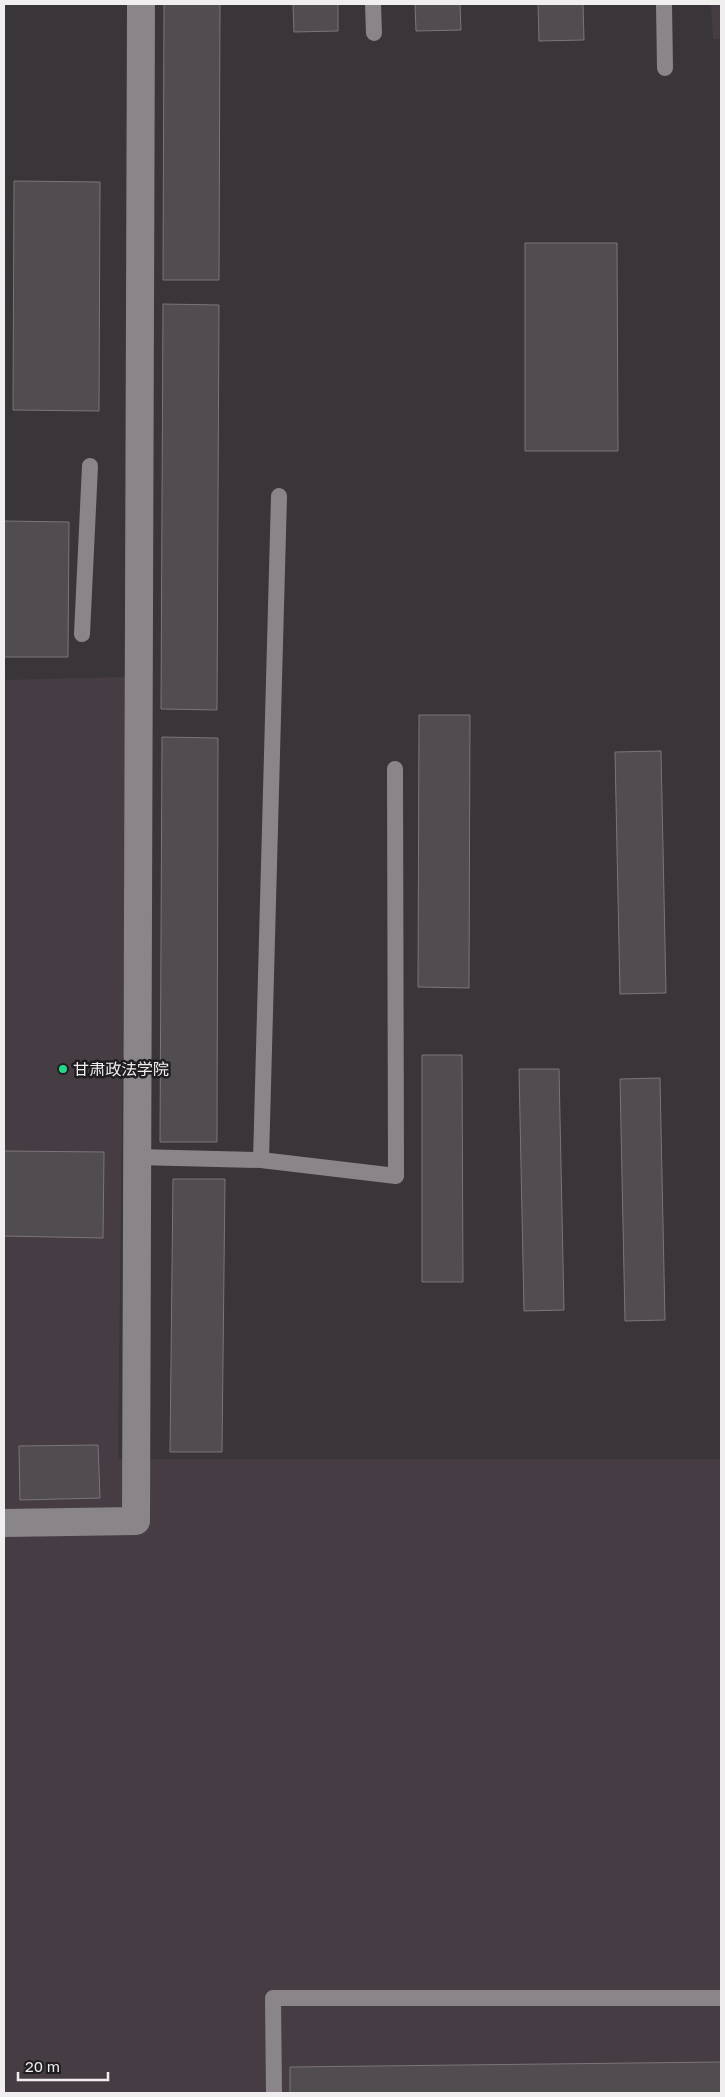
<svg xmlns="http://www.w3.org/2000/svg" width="725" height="2097" viewBox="0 0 725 2097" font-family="'Golos Text','Noto Sans SC',sans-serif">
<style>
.built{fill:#463d44}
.building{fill:#514c50;stroke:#7a7578}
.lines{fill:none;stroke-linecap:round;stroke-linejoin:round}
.lane{stroke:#8a8589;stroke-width:16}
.street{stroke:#8a8589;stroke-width:28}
.poi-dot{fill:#26d886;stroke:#1f1d1f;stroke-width:2}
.labels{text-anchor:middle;stroke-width:5;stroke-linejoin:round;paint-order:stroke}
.poi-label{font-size:16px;fill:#f1eef0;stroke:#1f1d1f;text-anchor:start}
</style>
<rect width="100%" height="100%" fill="#393538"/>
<g class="built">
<path d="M711,4H721V39H713Z"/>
<path d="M127,677L118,1459H721V2093H4V680Z"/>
</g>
<g class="building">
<path d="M164,4H220L219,280H163Z"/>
<path d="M293,4H338V31L294,32Z"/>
<path d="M415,4H460L461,30L416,31Z"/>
<path d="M538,4H583L584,40L539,41Z"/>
<path d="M14,181L100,182L99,411L13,410Z"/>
<path d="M525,243H617L618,451H525Z"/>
<path d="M163,304L219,305L217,710L161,709Z"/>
<path d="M4,521L69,522L68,657H4Z"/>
<path d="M419,715H470L469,988L418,987Z"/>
<path d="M162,737L218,738L217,1142H160Z"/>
<path d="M661,751L666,993L620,994L615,752Z"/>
<path d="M422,1055H462L463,1282H422Z"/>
<path d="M519,1069H559L564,1310L524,1311Z"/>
<path d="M660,1078L665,1320L625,1321L620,1079Z"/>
<path d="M4,1151L104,1152L103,1238L4,1236Z"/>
<path d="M173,1179H225L222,1452H170Z"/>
<path d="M98,1445L100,1498L20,1500L19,1446Z"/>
<path d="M721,2062V2093H290V2067Z"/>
</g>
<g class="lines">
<g class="lane">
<path d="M373,4L374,33"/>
<path d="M664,4L665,68"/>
<path d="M82,634L90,466"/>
<path d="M137,1157L261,1160L279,496"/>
<path d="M261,1160L396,1176L395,769"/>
<path d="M274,2093L273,1998H721"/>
</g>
<path class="street" d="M4,1523L136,1521L141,4"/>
</g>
<circle class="poi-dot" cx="63" cy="1069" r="5"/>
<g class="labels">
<g class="poi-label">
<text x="73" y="1075">甘肃政法学院</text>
</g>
</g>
<rect width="725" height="2097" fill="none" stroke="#f1eef0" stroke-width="10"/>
<path d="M18 2072v8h90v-8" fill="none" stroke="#f1eef0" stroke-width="2.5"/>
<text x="25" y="2072" font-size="15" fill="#f1eef0" stroke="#1f1d1f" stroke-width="4" paint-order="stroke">20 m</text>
</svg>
